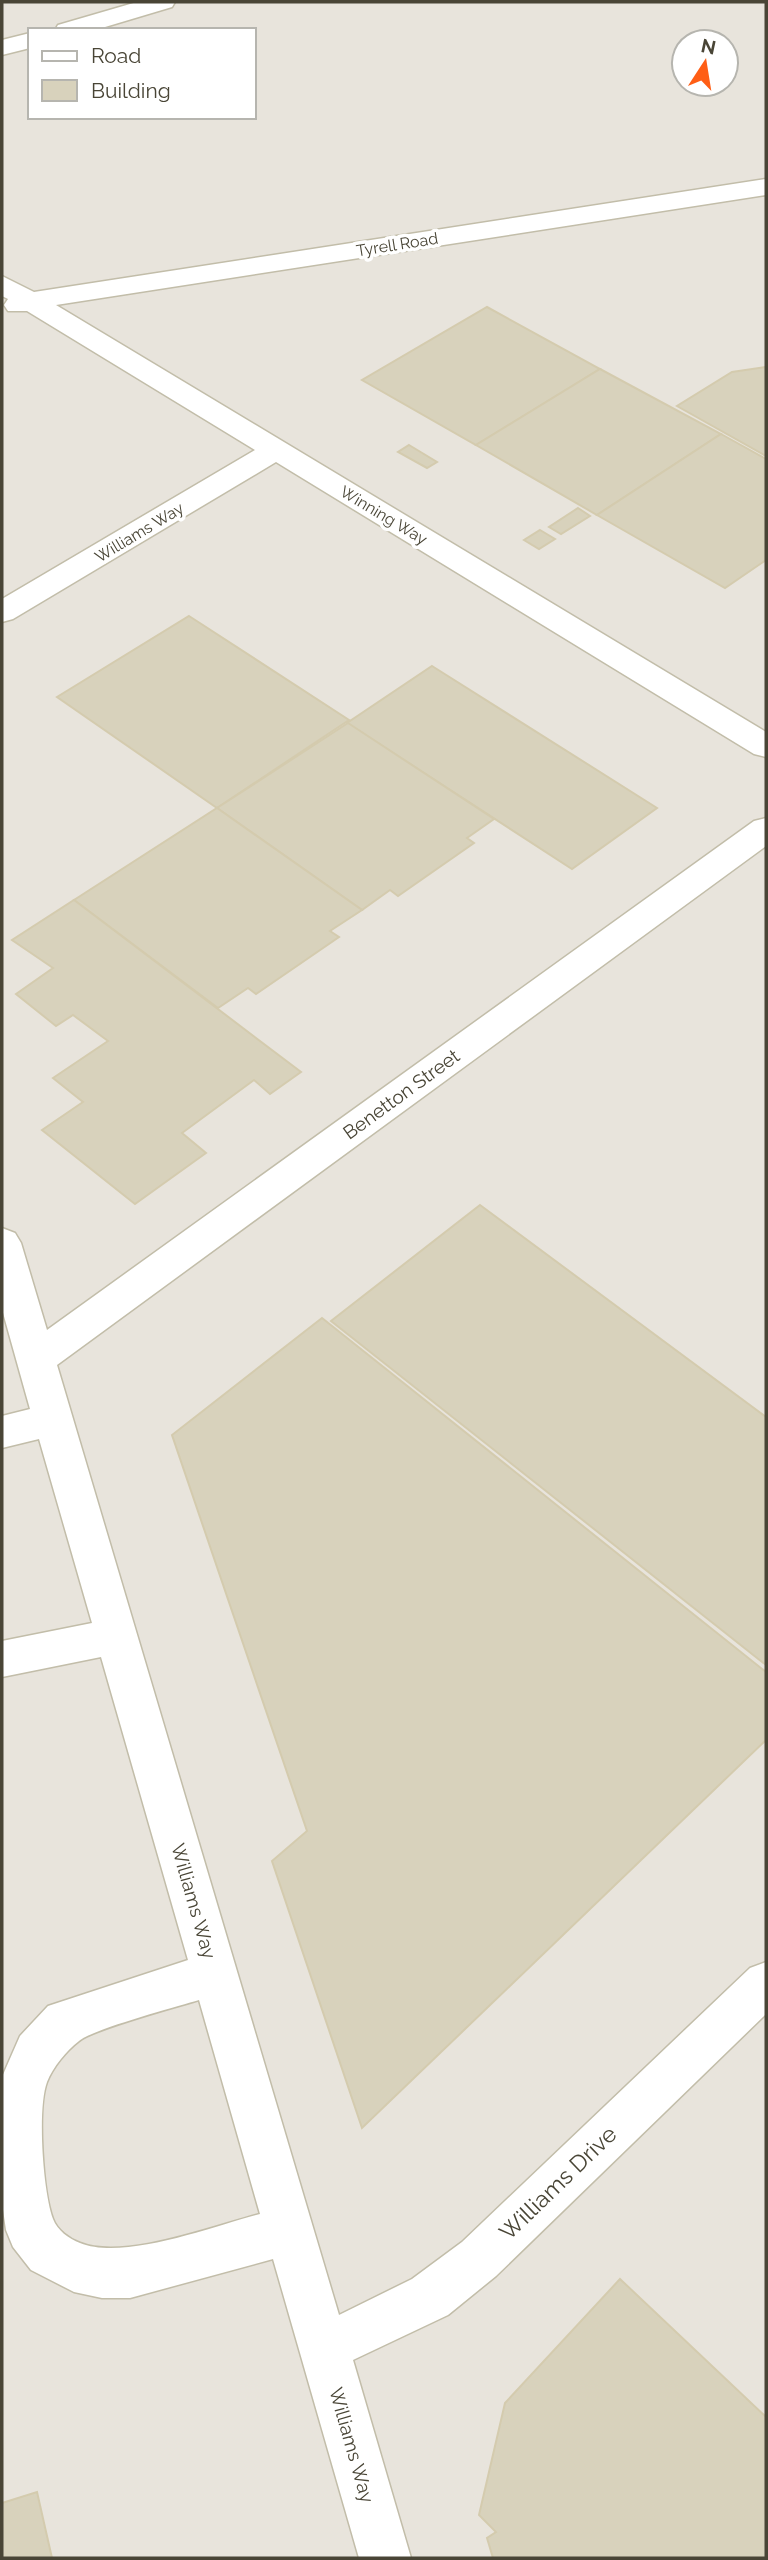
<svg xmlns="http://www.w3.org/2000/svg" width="768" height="2560" viewBox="0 0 768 2560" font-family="Raleway,sans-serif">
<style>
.industrial{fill:#e8e4dc;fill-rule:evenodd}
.building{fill:#d8d2bc;stroke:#d4cbae;stroke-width:2}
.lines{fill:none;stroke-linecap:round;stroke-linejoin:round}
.minor-casing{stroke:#c2bda9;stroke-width:3}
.minor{fill:#fff;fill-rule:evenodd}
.labels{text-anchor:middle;stroke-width:7;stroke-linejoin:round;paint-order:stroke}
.far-street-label{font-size:16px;fill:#494536;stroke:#fff}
.street-label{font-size:19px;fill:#494536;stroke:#fff}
.near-street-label{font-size:23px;fill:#494536;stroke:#fff}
</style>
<rect width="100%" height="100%" fill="#f5f3e8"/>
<path class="industrial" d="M2,2H766V2558H2ZM30,30H254V117H30ZM684,42H726V84H684Z"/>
<g class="building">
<path d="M487,307L600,369L476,445L362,380Z"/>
<path d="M766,367V456L677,406L732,372Z"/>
<path d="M600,369L721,434L597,515L476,445Z"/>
<path d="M721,434L766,459V560L725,588L597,515Z"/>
<path d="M409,445L437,462L427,468L398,452Z"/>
<path d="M578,508L590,516L561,534L549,527Z"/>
<path d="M540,530L555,539L539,549L524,540Z"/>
<path d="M189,616L349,720L217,808L57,697Z"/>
<path d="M432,666L657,808L572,869L347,723Z"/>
<path d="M348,723L494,819L467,838L474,843L398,896L390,890L362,910L217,808Z"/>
<path d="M217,808L362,910L330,931L339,937L256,994L248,988L218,1008L74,900Z"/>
<path d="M74,900L301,1072L270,1094L254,1080L182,1133L206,1153L135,1204L42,1130L83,1102L53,1078L108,1041L73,1015L56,1026L16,994L53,968L12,940Z"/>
<path d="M480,1205L766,1417V1665L331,1321Z"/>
<path d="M322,1318L766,1672V1740L362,2128L272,1861L307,1831L172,1435Z"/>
<path d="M620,2279L766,2417V2558H493L487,2538L496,2532L479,2515L505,2403Z"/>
<path d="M37,2492L52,2558H2V2503Z"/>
</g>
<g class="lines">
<g class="minor-casing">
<g id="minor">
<path d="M137,2H175L172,7L95,30H55L58,25Z"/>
<path d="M30,33V48L2,55V40Z"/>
<path d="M766,179V195L56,305L766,732V757L754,754L276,462L13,619L2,622V599L255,450L27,311H8L4,305L8,299L2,296V276L34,292Z"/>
<path d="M766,818V846L57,1365L339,2315L412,2279L462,2242L750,1968L766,1962V2014L496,2276L448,2315L353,2360L411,2558H359L273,2259L130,2298H102L74,2292L31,2270L13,2247L6,2230L2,2203V2077L20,2036L48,2006L188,1960L101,1657L2,1677V1641L92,1623L39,1439L2,1448V1416L30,1409L2,1309V1228L15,1233L21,1243L47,1330L754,821ZM199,2000L260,2214C214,2226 124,2261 80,2243C69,2239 57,2230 53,2219C43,2192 37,2109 47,2082C53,2067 66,2051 79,2041C93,2029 176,2007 199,2000Z"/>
</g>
</g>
<use href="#minor" class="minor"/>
</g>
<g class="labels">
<g class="far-street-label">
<text transform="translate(397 244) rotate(-9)" y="6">Tyrell Road</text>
<text transform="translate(384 515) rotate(31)" y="6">Winning Way</text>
<text transform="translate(139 532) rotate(-31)" y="6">Williams Way</text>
</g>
<g class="street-label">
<text transform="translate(401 1094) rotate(-36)" y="7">Benetton Street</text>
<text transform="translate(194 1901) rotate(74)" y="7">Williams Way</text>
<text transform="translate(352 2445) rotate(74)" y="7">Williams Way</text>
</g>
<g class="near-street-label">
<text transform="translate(558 2183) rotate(-44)" y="8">Williams Drive</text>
</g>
</g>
<rect width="768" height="2560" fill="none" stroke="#494536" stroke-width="7"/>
<rect x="28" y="28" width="228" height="91" fill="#ffffff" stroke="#b6b5af" stroke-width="2"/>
<rect x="42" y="51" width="35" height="10" fill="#ffffff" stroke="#b6b5af" stroke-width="2"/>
<text x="91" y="63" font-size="21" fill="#494536">Road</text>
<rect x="42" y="80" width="35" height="21" fill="#d8d2bc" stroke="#b6b5af" stroke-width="2"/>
<text x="91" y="98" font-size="21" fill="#494536">Building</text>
<g transform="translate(705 63) rotate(12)"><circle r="33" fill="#ffffff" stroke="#b6b5af" stroke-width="2"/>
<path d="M0-5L12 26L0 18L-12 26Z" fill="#ff5e15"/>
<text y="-10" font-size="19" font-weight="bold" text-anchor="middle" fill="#494536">N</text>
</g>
</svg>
